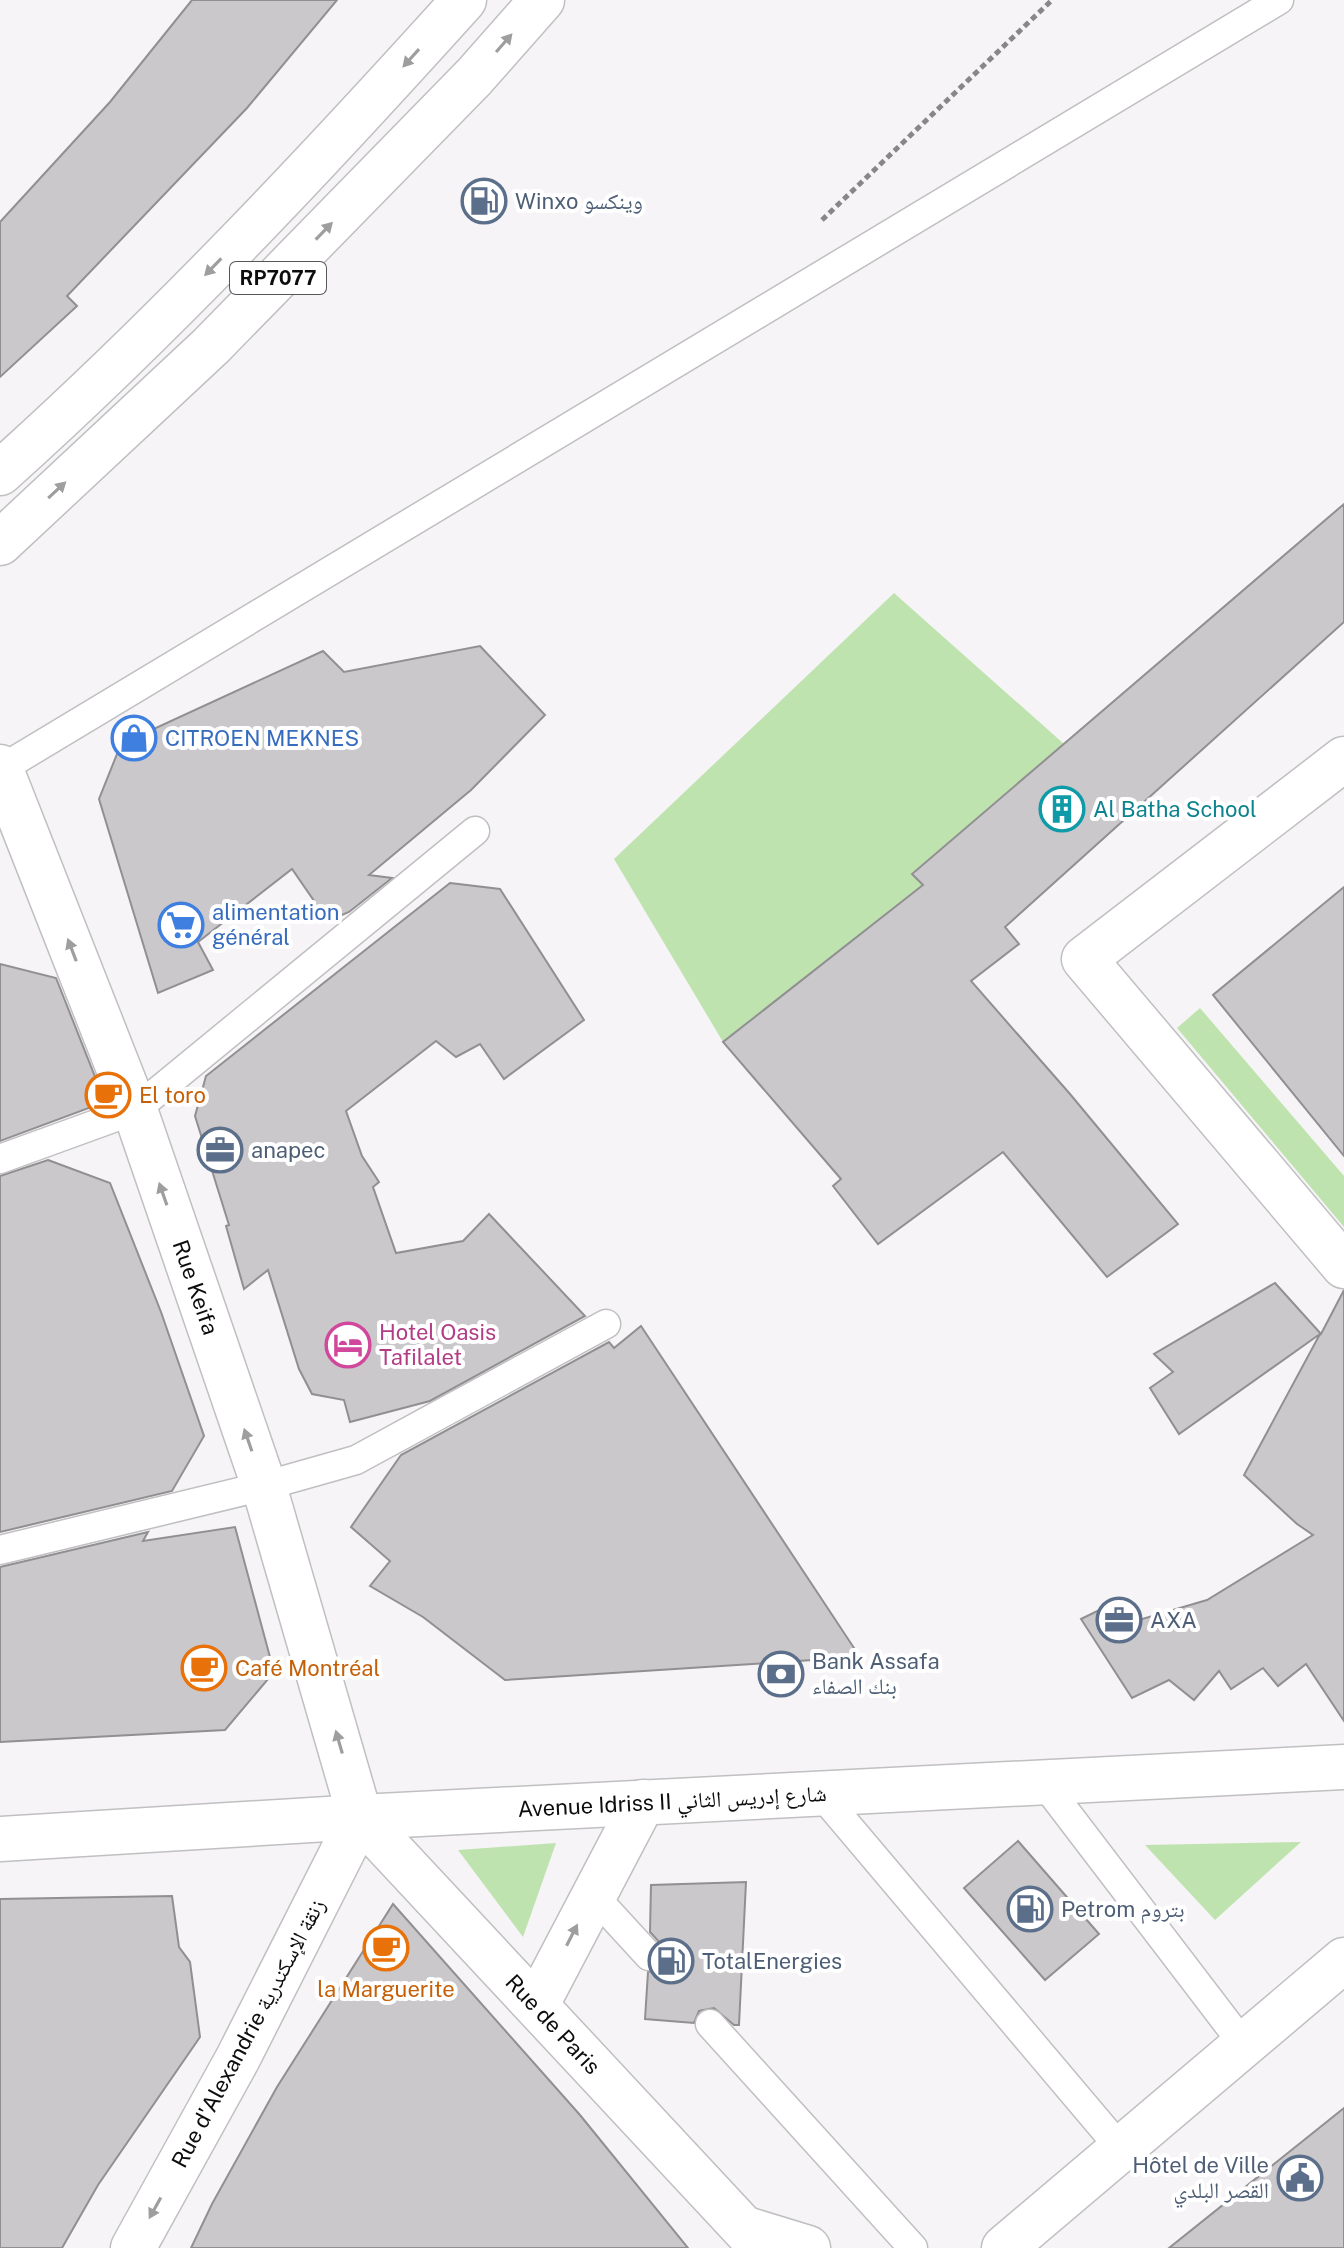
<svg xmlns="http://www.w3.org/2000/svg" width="1344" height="2248" viewBox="0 0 1344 2248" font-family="'Public Sans','Noto Naskh Arabic',sans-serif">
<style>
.green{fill:#bfe3af}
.building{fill:#cac8ca;stroke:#918f92;stroke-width:2}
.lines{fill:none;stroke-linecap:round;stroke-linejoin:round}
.lane-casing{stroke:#c0bfc1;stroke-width:31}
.street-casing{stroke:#c0bfc1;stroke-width:47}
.secondary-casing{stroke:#c0bfc1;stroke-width:47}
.primary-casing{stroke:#c0bfc1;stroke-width:47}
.path{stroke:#878688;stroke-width:5;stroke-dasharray:6 4;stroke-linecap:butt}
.lane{stroke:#fff;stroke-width:28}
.street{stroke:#fff;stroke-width:44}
.secondary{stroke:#fff;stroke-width:44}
.primary{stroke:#fff;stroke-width:44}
.oneway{fill:#9e9e9e}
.labels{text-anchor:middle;stroke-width:8;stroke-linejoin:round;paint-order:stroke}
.shield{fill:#fff;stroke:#565656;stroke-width:2}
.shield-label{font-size:20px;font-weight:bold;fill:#0d0d0d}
.service-label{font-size:22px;fill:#4e5e75;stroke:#fff;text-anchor:start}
.shop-label{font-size:22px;fill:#366cbe;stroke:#fff;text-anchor:start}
.culture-label{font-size:22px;fill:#0d838f;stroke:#fff;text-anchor:start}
.food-label{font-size:22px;fill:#c56008;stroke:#fff;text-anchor:start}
.street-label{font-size:22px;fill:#0d0d0d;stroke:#fff}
.hotel-label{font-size:22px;fill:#b23c85;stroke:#fff;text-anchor:start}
</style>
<rect width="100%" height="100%" fill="#f6f4f7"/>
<g class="green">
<path d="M894,593L1064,744L912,873L923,885L723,1042L614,859Z"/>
<path d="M1200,1008L1344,1176V1227L1177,1028Z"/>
<path d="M1301,1842L1215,1920L1145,1845Z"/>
<path d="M556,1843L523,1937L458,1850Z"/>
</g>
<g class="building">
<path d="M192,0H337L247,108L67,296L77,306L0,377V222L110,102Z"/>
<path d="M1344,504V622L1005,927L1019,944L971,981L1070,1094L1178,1224L1107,1277L1003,1152L878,1244L833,1186L841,1179L723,1042L923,885L912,874Z"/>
<path d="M480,646L545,715L471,790L369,875L392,878L349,912L328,921L292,869L198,942L213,970L158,993L99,799L121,744L323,651L344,672Z"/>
<path d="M450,883L500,889L584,1020L504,1079L480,1044L456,1057L436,1041L346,1111L362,1156L379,1182L373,1187L396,1253L463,1241L489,1214L585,1316L430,1401L350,1422L344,1400L312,1394L299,1369L268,1270L244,1289L226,1226L229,1225L195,1116L206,1076Z"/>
<path d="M1344,887V1156L1213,995Z"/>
<path d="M0,964L56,978L105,1102L0,1141Z"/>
<path d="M48,1160L110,1183L161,1312L204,1436L172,1491L0,1532V1176Z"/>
<path d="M1275,1283L1321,1334L1344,1290V1721L1306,1664L1278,1686L1263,1668L1231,1689L1219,1671L1194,1700L1169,1680L1132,1698L1081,1619L1118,1601L1139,1620L1207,1600L1313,1535L1297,1524L1244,1475L1320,1334L1179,1434L1150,1388L1173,1372L1154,1354Z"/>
<path d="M641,1326L860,1657L505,1680L423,1617L370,1586L390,1561L351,1527L401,1455L609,1342L614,1348Z"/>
<path d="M235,1527L274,1672L225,1730L0,1742V1567L148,1532L143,1541Z"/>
<path d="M1018,1841L1099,1934L1045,1980L964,1888Z"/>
<path d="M746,1882L739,2025H734L714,2008L699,2011L694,2023L645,2019L648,1972L660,1969L665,1960L662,1945L650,1932L651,1885Z"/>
<path d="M172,1896L179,1947L190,1962L200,2037L98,2185L62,2248H0V1899Z"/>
<path d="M393,1904L580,2115L688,2248H191L212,2204L277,2087Z"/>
<path d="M1344,2108V2248H1169Z"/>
</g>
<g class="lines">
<g class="lane-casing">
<g id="lane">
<path d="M1,769L1279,0"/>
<path d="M0,1159L135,1110L475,831"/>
<path d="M0,1550L264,1486L356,1460L606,1324"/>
<path d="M1044,1783L1244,2045"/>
<path d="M821,1794L1121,2149"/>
<path d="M593,1895L649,1956"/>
<path d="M710,2024L913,2248"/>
</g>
</g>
<g class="street-casing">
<g id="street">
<path d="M1344,759L1084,959L1344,1266"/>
<path id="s1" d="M0,767L135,1110L264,1486L360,1817L762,2248"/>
<path d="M537,2004L643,1802"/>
<path d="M746,2229L808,2248"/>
<path d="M133,2248L238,2058L360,1817"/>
<path d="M1004,2248L1344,1960"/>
</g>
</g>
<g class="secondary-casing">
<path id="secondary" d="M0,1839L360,1817L1344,1767"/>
</g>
<g class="primary-casing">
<g id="primary">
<path d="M0,473C164,326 316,164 464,0"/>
<path d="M0,543L211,346L474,77L542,0"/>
</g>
</g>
<path class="path" d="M822,220L1052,0"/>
<use href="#lane" class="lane"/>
<use href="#street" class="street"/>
<use href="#secondary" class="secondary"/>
<use href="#primary" class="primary"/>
</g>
<defs><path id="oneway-solid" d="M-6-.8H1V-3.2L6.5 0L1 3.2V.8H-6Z" transform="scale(2)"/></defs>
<g class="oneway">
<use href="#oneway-solid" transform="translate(504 43) rotate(-49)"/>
<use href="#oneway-solid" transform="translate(411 58) rotate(132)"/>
<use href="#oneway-solid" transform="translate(324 231) rotate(-46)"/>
<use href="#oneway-solid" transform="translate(213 267) rotate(134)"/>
<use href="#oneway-solid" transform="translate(57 490) rotate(-43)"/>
<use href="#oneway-solid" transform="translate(72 950) rotate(-111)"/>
<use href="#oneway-solid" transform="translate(163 1194) rotate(-109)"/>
<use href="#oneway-solid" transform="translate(248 1440) rotate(-109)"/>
<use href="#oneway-solid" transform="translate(339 1742) rotate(-106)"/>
<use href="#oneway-solid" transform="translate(572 1935) rotate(-63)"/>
<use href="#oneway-solid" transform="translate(155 2208) rotate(119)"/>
</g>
<defs>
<g id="fuel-ring" transform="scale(2.3)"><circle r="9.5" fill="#fff" stroke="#5c6f8a" stroke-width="1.5"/><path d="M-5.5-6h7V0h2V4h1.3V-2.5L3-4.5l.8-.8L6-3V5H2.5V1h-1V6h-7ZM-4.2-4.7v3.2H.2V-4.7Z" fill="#5c6f8a"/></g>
<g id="shop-ring" transform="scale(2.3)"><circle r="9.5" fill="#fff" stroke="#3f7fe0" stroke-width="1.5"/><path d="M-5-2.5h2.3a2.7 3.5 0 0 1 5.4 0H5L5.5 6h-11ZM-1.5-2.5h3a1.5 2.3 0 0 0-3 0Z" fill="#3f7fe0"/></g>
<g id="building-ring" transform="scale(2.3)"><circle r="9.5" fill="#fff" stroke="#0f9aa8" stroke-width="1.5"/><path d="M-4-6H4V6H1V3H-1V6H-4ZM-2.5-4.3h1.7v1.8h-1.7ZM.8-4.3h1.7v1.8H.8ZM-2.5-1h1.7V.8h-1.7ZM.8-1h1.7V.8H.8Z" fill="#0f9aa8"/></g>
<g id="supermarket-ring" transform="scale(2.3)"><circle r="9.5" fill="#fff" stroke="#3f7fe0" stroke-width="1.5"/><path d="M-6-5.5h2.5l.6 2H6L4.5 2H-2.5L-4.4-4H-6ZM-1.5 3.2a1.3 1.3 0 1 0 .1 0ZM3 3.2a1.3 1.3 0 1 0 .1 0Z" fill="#3f7fe0"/></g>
<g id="cafe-ring" transform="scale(2.3)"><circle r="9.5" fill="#fff" stroke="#e8710a" stroke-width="1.5"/><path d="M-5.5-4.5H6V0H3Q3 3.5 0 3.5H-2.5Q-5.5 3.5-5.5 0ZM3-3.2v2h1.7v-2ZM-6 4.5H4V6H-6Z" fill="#e8710a"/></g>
<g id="office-ring" transform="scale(2.3)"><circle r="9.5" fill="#fff" stroke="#5c6f8a" stroke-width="1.5"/><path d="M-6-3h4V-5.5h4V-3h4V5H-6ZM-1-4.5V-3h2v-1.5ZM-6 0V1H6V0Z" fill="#5c6f8a"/></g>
<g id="hotel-ring" transform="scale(2.3)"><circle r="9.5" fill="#fff" stroke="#d1479c" stroke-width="1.5"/><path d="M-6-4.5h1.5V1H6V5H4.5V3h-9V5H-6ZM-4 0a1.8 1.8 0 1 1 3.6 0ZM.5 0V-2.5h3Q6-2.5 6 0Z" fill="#d1479c"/></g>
<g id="bank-ring" transform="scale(2.3)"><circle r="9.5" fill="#fff" stroke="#5c6f8a" stroke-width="1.5"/><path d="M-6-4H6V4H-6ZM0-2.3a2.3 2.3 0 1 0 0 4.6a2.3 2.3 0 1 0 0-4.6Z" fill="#5c6f8a"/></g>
<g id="civic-ring" transform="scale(2.3)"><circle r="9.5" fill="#fff" stroke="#5c6f8a" stroke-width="1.5"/><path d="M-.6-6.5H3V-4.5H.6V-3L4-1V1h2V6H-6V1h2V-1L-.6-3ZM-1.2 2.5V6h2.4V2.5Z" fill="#5c6f8a"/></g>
</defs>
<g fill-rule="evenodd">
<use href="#fuel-ring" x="484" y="201"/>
<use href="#shop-ring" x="134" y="738"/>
<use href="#building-ring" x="1062" y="809"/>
<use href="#supermarket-ring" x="181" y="925"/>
<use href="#cafe-ring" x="108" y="1095"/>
<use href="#office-ring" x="220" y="1150"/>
<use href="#hotel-ring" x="348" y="1345"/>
<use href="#office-ring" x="1119" y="1620"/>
<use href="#cafe-ring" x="204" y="1668"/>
<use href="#bank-ring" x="781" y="1674"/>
<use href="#fuel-ring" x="1030" y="1909"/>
<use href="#cafe-ring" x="386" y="1948"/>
<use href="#fuel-ring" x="671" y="1961"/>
<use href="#civic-ring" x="1300" y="2178"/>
</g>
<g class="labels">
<rect class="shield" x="230" y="262" width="96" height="32" rx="6"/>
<g class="shield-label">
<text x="278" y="285">RP7077</text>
</g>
<g class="service-label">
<text x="515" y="209">Winxo وينكسو</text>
<text x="251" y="1158">anapec</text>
<text x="1150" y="1628">AXA</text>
<text x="812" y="1669">Bank Assafa<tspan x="812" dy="25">بنك الصفاء</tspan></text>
<text x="1061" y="1917">Petrom بتروم</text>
<text x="702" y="1969">TotalEnergies</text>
<text x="1269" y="2173" text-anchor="end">Hôtel de Ville<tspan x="1269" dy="25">القصر البلدي</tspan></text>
</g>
<g class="shop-label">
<text x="165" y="746">CITROEN MEKNES</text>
<text x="212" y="920">alimentation<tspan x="212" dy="25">général</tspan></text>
</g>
<g class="culture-label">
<text x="1093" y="817">Al Batha School</text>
</g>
<g class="food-label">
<text x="139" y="1103">El toro</text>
<text x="235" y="1676">Café Montréal</text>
<text x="386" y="1997" text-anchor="middle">la Marguerite</text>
</g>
<g class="street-label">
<text dy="8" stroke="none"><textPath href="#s1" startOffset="556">Rue Keifa</textPath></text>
<text transform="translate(672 1801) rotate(-3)" y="8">Avenue Idriss II شارع إدريس الثاني</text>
<text dy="8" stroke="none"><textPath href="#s1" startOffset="1394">Rue de Paris</textPath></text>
<text transform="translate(248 2033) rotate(-62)" y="8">Rue d'Alexandrie زنقة الإسكندرية</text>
</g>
<g class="hotel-label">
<text x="379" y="1340">Hotel Oasis<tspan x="379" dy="25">Tafilalet</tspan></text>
</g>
</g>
</svg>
